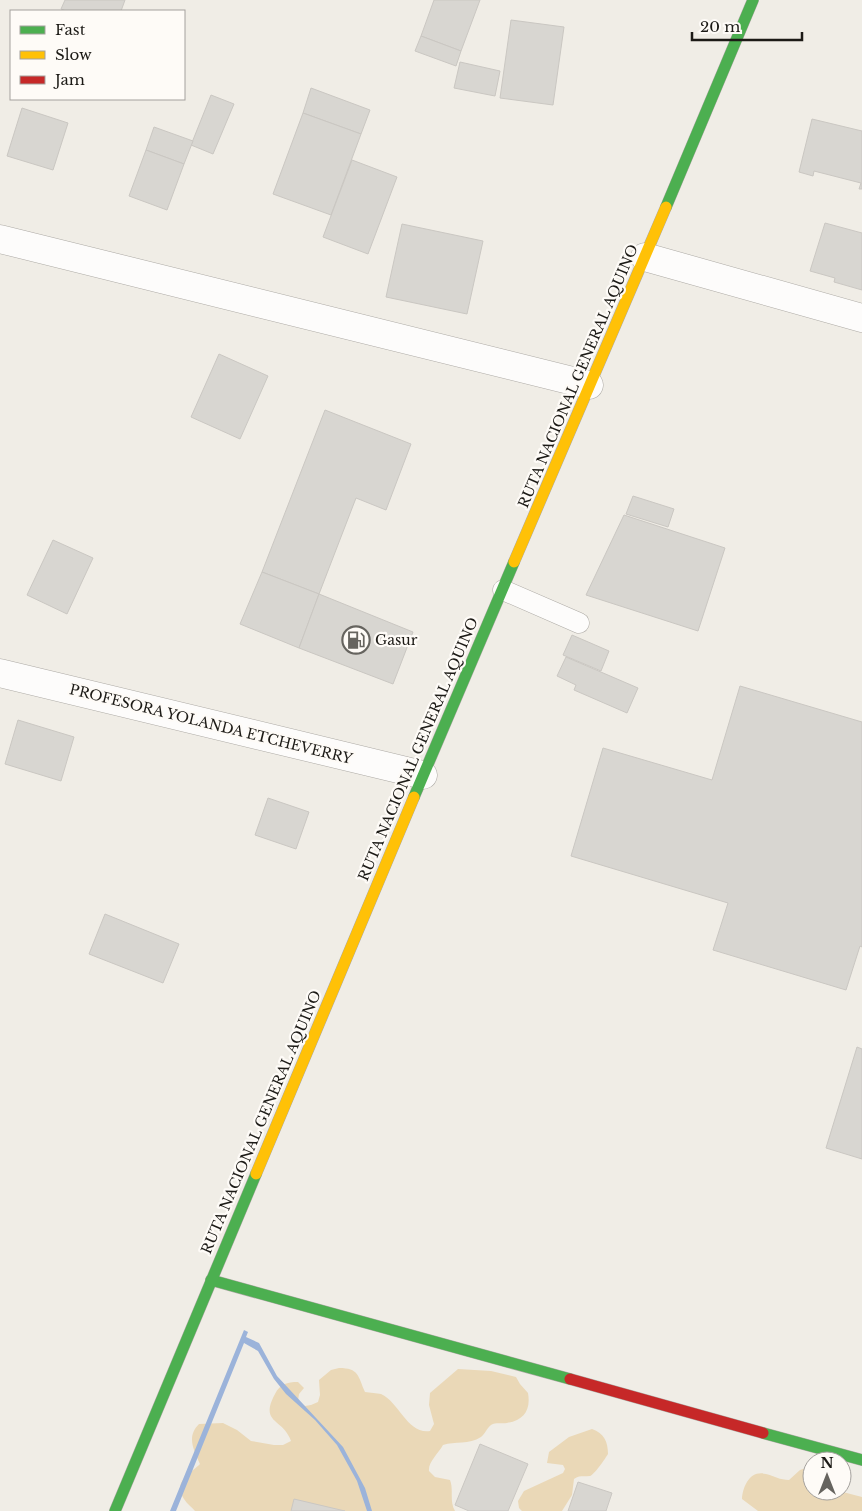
<svg xmlns="http://www.w3.org/2000/svg" width="862" height="1511" viewBox="0 0 862 1511" font-family="'Libre Baskerville',serif">
<style>
.green{fill:#ead8b7}
.water{fill:#9bb3da}
.building{fill:#d8d6d1;stroke:#cac7c2}
.lines{fill:none;stroke-linecap:round;stroke-linejoin:round}
.lane-casing{stroke:#adaaa5;stroke-width:21}
.street-casing{stroke:#adaaa5;stroke-width:29}
.fast-casing{stroke:#adaaa5;stroke-width:12}
.slow-casing{stroke:#adaaa5;stroke-width:12}
.jam-casing{stroke:#adaaa5;stroke-width:12}
.lane{stroke:#fdfcfb;stroke-width:20}
.street{stroke:#fdfcfb;stroke-width:28}
.fast{stroke:#4caf50;stroke-width:11}
.slow{stroke:#ffc107;stroke-width:11}
.jam{stroke:#c62828;stroke-width:11}
.labels{text-anchor:middle;stroke-width:4.5;stroke-linejoin:round;paint-order:stroke}
.street-label{font-size:14px;fill:#1c1a16;stroke:#fefbf7}
.poi-label{font-size:14px;fill:#1c1a16;stroke:#fefbf7;text-anchor:start}
</style>
<rect width="100%" height="100%" fill="#f0ede6"/>
<g class="green">
<path d="M339,1368C359,1368 358,1376 365,1392C370,1393 377,1393 381,1394C400,1403 407,1434 430,1431L434,1424L429,1405L430,1393L458,1369L491,1371L516,1377L520,1384L528,1393C531,1410 524,1420 507,1423C502,1424 496,1422 491,1425C487,1428 485,1434 481,1437C469,1445 455,1441 443,1445C438,1454 428,1462 429,1471L435,1477L450,1480C454,1490 449,1501 455,1511H195C192,1507 187,1504 184,1499C172,1482 190,1474 200,1464C194,1450 186,1437 199,1424L223,1423L237,1430L251,1441L274,1445H283L291,1441C283,1418 259,1424 275,1394C280,1384 287,1382 298,1382L304,1388L299,1394L298,1401L305,1406L311,1405L318,1402L320,1395L319,1380L331,1370Z"/>
<path d="M592,1429C604,1433 608,1442 608,1454C605,1459 594,1475 590,1476C584,1477 579,1475 574,1479L572,1495L562,1511H522L519,1508L518,1501L524,1491L563,1473L565,1469L563,1465L547,1463L549,1452L569,1437Z"/>
<path d="M812,1466V1491H839L862,1497V1511H758L742,1499C743,1486 750,1470 766,1474C774,1476 780,1480 789,1480L800,1470Z"/>
</g>
<path class="water" d="M244,1330L248,1332L246,1337L259,1343L277,1376L343,1447L365,1488L372,1511H367L357,1481L337,1445L315,1420L286,1394L274,1379L258,1351L244,1343L176,1511H170Z"/>
<g class="building">
<path d="M65,0H125L121,11H66L61,9Z"/>
<path d="M434,0H480L461,51L421,36Z"/>
<path d="M511,20L564,27L553,105L500,98Z"/>
<path d="M421,36L461,51L456,66L415,51Z"/>
<path d="M460,62L500,71L495,96L454,88Z"/>
<path d="M311,88L370,110L361,134L303,113Z"/>
<path d="M211,95L234,104L213,154L191,145Z"/>
<path d="M22,108L68,123L53,170L7,156Z"/>
<path d="M303,113L361,134L331,215L273,194Z"/>
<path d="M812,119L862,131V189H859L861,183L814,171L813,176L799,172Z"/>
<path d="M154,127L193,141L184,164L146,150Z"/>
<path d="M146,150L184,164L167,210L129,196Z"/>
<path d="M352,160L397,177L368,254L323,237Z"/>
<path d="M825,223L862,233V290L834,282L835,278L810,271Z"/>
<path d="M402,224L483,241L467,314L386,297Z"/>
<path d="M219,354L268,376L240,439L191,417Z"/>
<path d="M325,410L411,444L386,510L356,498L319,594L262,572Z"/>
<path d="M633,496L674,509L668,527L626,514Z"/>
<path d="M624,515L725,548L698,631L586,595Z"/>
<path d="M53,540L93,558L67,614L27,595Z"/>
<path d="M262,572L319,594L299,648L240,624Z"/>
<path d="M319,594L413,632L393,684L299,648Z"/>
<path d="M572,635L609,651L601,671L563,655Z"/>
<path d="M566,657L638,688L627,713L574,690L576,685L557,676Z"/>
<path d="M740,686L862,722V947L860,946L846,990L713,950L728,903L571,856L603,748L712,780Z"/>
<path d="M18,720L74,737L61,781L5,764Z"/>
<path d="M268,798L309,812L296,849L255,835Z"/>
<path d="M105,914L179,944L163,983L89,954Z"/>
<path d="M857,1047L862,1049V1159L826,1148Z"/>
<path d="M480,1444L528,1464L508,1511H469L455,1505Z"/>
<path d="M578,1482L612,1493L606,1511H568Z"/>
<path d="M294,1499L345,1511H291Z"/>
</g>
<g class="lines">
<g class="lane-casing">
<path id="lane" d="M503,590L579,623"/>
</g>
<g class="street-casing">
<g id="street">
<path d="M0,239L589,385"/>
<path d="M645,257L862,318"/>
<path d="M0,673L423,775"/>
</g>
</g>
<g class="fast-casing">
<g id="fast">
<path d="M666,207L753,0"/>
<path d="M414,797L514,562"/>
<path d="M211,1280L570,1379"/>
<path d="M763,1433L862,1460"/>
<path d="M115,1511L256,1174"/>
</g>
</g>
<g class="slow-casing">
<g id="slow">
<path d="M514,562L666,207"/>
<path d="M256,1174L414,797"/>
</g>
</g>
<g class="jam-casing">
<path id="jam" d="M570,1379L763,1433"/>
</g>
<use href="#lane" class="lane"/>
<use href="#street" class="street"/>
<use href="#fast" class="fast"/>
<use href="#slow" class="slow"/>
<use href="#jam" class="jam"/>
</g>
<defs>
<g id="fuel-ring" transform="scale(1.4375)"><circle r="9.5" fill="#fefbf7" stroke="#66645f" stroke-width="1.5"/><path d="M-5.5-6h7V0h2V4h1.3V-2.5L3-4.5l.8-.8L6-3V5H2.5V1h-1V6h-7ZM-4.2-4.7v3.2H.2V-4.7Z" fill="#66645f"/></g>
</defs>
<g fill-rule="evenodd">
<use href="#fuel-ring" x="356" y="640"/>
</g>
<g class="labels">
<g class="street-label">
<text transform="translate(578 376) rotate(-67)" y="5">RUTA NACIONAL GENERAL AQUINO</text>
<text transform="translate(211 724) rotate(14)" y="5">PROFESORA YOLANDA ETCHEVERRY</text>
<text transform="translate(418 749) rotate(-67)" y="5">RUTA NACIONAL GENERAL AQUINO</text>
<text transform="translate(261 1122) rotate(-67)" y="5">RUTA NACIONAL GENERAL AQUINO</text>
</g>
<g class="poi-label">
<text x="375" y="645">Gasur</text>
</g>
</g>
<rect x="10" y="10" width="175" height="90" fill="#fefbf7" stroke="#a4a19d"/>
<rect x="20" y="26" width="25" height="8" fill="#4caf50" stroke="#a4a19d"/>
<text x="55" y="35" font-size="15" fill="#1c1a16">Fast</text>
<rect x="20" y="51" width="25" height="8" fill="#ffc107" stroke="#a4a19d"/>
<text x="55" y="60" font-size="15" fill="#1c1a16">Slow</text>
<rect x="20" y="76" width="25" height="8" fill="#c62828" stroke="#a4a19d"/>
<text x="55" y="85" font-size="15" fill="#1c1a16">Jam</text>
<g transform="translate(827 1476)"><circle r="24" fill="#fefbf7" stroke="#a4a19d"/>
<path d="M0-4L9 19L0 12L-9 19Z" fill="#66645f"/>
<text y="-8" font-size="14" font-weight="bold" text-anchor="middle" fill="#1c1a16">N</text>
</g>
<path d="M692 32v8h110v-8" fill="none" stroke="#1c1a16" stroke-width="2.5"/>
<text x="700" y="32" font-size="15" fill="#1c1a16" stroke="#fefbf7" stroke-width="4" paint-order="stroke">20 m</text>
</svg>
